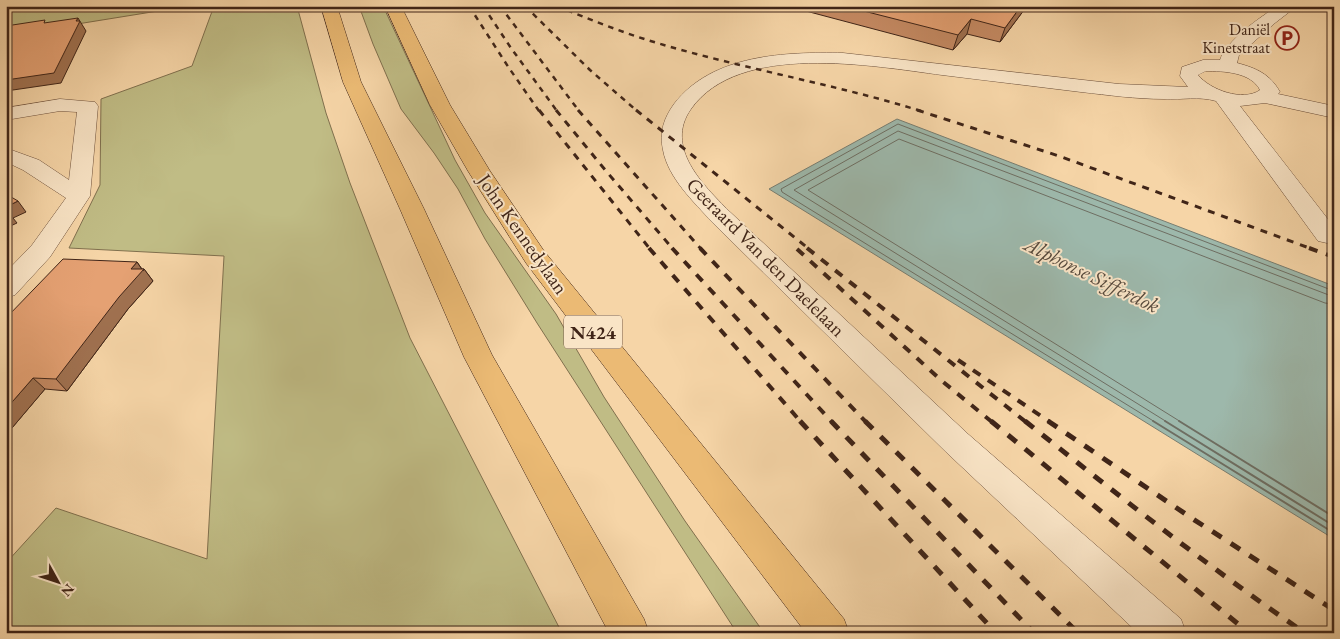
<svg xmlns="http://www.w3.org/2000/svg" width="1340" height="639" viewBox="0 0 1340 639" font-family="'EB Garamond',serif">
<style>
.green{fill:#c0bc85;stroke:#80704e}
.water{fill:#9db8ab;stroke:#787d70}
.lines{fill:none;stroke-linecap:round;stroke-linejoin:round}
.shore-far1{stroke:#6e6e62;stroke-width:1}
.shore{stroke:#6e6e62;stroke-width:2}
.street-casing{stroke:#6e513c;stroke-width:1}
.highway-casing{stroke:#402518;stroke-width:1}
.street{fill:#f9e4c6;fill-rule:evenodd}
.highway{fill:#ebba74;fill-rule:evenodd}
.rail-far3{stroke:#402518;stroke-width:2.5;stroke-dasharray:5.5 5.5;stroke-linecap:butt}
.rail-far2{stroke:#402518;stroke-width:3;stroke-dasharray:7 7;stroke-linecap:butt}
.rail-far1{stroke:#402518;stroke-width:4;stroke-dasharray:9 9;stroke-linecap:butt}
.rail{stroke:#402518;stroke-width:5;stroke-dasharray:11 11;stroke-linecap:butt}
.wall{fill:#c58a63;stroke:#402518}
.shaded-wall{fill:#a07150;stroke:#402518}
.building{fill:#e5a173;stroke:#402518}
.labels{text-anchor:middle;stroke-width:4;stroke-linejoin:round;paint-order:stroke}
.far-poi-label{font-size:16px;fill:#402518;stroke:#f9e4c6;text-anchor:end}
.shield{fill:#f9e4c6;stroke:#785e4c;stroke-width:1}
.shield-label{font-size:19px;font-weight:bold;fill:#402518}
.street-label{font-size:20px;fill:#402518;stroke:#f9e4c6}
.water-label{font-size:21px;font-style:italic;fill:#574a3d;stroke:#f9e4c6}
</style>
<rect width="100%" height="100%" fill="#f6d5a7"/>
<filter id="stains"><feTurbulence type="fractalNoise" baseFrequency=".004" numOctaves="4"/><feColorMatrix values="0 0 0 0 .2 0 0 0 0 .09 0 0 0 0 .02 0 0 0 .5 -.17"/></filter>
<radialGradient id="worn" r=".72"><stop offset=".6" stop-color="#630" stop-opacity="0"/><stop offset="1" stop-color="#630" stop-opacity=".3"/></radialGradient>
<g class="green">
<path d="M6,6H189L9,35L6,34Z"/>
<path d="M214,6H297L326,113L350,183L410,338L562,633H6V563L56,508L207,559L224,256L69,248L100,185L101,99L192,66Z"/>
<path d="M359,6H383L455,160L485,213L556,314L604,397L685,521L764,633H737L537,323L485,239L458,189L434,153L401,109L373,44Z"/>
</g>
<path class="water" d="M897,119L1334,286V539L769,189Z"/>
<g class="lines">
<g class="shore-far1">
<path d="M1155,422L782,192L781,189L898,124L1334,291"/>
<path d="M1167,422L794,190L898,131L1334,297"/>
<path d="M1181,422L808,190L899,139L1325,303L1334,304"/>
</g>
<g class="shore">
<path d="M1153,421L1334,533"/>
<path d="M1165,421L1334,526"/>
<path d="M1179,421L1334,517"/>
</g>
<g class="street-casing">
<g id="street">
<path d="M1278,6H1297L1275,23L1239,55L1237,63C1256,68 1270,74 1280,92L1278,94L1334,106V118L1265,103L1240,106L1334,227V241L1327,243L1318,241L1216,101C1199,96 1182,100 1164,99C1136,99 1108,95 1081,92C1035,86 988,81 942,75C873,66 739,41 691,109C664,147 703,185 729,211L968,434L1181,619L1186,633H1138L946,452L712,222C694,202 668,178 663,150C659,132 664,118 674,104C712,54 786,52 843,53L1119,84L1188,87L1180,76L1182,67L1203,60H1220C1226,41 1260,17 1278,6ZM1206,71C1223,71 1251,72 1260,90C1243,102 1210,90 1198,75Z"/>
<path d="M60,99L95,102L98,106L90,196L50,257L15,295L6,298V272L32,245L66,198L23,170L6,162V148L39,160L69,180L77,112L60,111L6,120V108Z"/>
</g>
</g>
<g class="highway-casing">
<g id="highway">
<path d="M321,6H337L361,82L424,209L492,355L644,619L649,633H609L464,357L400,209L343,82Z"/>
<path d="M385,6H401L450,105L490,171L544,251L844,619L849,633H806L526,263L468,171L430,105Z"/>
</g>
</g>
<use href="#street" class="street"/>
<use href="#highway" class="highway"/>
<g class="rail-far3">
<path d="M469,6L509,68L539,111"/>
<path d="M483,6L511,48L557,111"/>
<path d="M500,6L579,111"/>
<path d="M525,6L590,70L637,111"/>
<path d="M557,6C584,17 611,28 638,37C731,67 828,82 921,111"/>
</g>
<g class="rail-far2">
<path d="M539,110L650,249"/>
<path d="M556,110L606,171L673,249"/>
<path d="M578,110L701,249"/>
<path d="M636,110L809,249"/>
<path d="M917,110L1059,156L1312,249"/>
</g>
<g class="rail-far1">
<path d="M649,248L801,422"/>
<path d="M672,248L832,422"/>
<path d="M700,248L866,422"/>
<path d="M807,248L1026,422"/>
<path d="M1309,248L1334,257"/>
<path d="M797,249L942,381L992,422"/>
<path d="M958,360L1050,422"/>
</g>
<g class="rail">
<path d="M800,421L996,633"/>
<path d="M831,421L1034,633"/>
<path d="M865,421L1078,633"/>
<path d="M991,421L1249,633"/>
<path d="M1025,421C1117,494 1208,567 1305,633"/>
<path d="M1048,421L1193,519L1334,610"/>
</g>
</g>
<g class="wall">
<path d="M787,6H1027L1000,42L967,34L953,50Z"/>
<path d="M137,262L142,269H144L153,281L128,309L67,391L45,389L6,435V318Z"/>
</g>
<g class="shaded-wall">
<path d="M1021,6H1027L1000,42L1005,28Z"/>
<path d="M78,18L86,31L61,83L6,91V80L76,21Z"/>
<path d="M971,19L967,34L953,50L958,35Z"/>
<path d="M6,20L12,29L6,35Z"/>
<path d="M18,201L26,212L13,218L17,223L6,228V207Z"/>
<path d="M137,262L143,271L144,269L153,281L128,309L67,391L56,379L131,269Z"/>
<path d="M33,378L45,389L6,435V409Z"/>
</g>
<g class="building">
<path d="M844,6H1021L1005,28L971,19L958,35Z"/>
<path d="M78,18L76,21H80L54,73L6,80V26L45,20L44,23Z"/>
<path d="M6,194L18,201L6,207Z"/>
<path d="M63,259L137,262L131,269H144L119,297L56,379L33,378L6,409V318Z"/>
</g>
<defs>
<g id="parking-ring" transform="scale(1.25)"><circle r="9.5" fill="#f9e4c6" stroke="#8f2418" stroke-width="1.5"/><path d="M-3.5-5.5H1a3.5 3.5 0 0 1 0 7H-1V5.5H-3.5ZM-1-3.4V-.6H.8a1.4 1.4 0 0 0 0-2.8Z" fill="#8f2418"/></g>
</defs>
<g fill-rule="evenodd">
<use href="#parking-ring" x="1287" y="38"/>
</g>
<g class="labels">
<g class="far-poi-label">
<text x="1270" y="35">Daniël<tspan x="1270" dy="18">Kinetstraat</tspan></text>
</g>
<rect class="shield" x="564" y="315.5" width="58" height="33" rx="4"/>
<g class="shield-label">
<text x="593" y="339">N424</text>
</g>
<g class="street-label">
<text transform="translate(523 234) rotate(55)" y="7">John Kennedylaan</text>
<text transform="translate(766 257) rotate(45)" y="7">Geeraard Van den Daelelaan</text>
</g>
<g class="water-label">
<text transform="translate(1092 275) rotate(26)" y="7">Alphonse Sifferdok</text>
</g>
</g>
<rect width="1340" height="639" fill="none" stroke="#f6d5a7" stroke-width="25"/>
<rect x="8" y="8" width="1325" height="624" fill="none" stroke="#402518" stroke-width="2.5"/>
<rect x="12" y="12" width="1315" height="614" fill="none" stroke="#402518"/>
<g transform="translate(58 582) rotate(130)" stroke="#f9e4c6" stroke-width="4" paint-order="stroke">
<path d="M0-4L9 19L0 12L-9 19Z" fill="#402518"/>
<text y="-8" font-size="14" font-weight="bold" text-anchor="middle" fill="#402518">N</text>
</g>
<rect width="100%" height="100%" filter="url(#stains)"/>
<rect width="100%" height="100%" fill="url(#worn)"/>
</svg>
